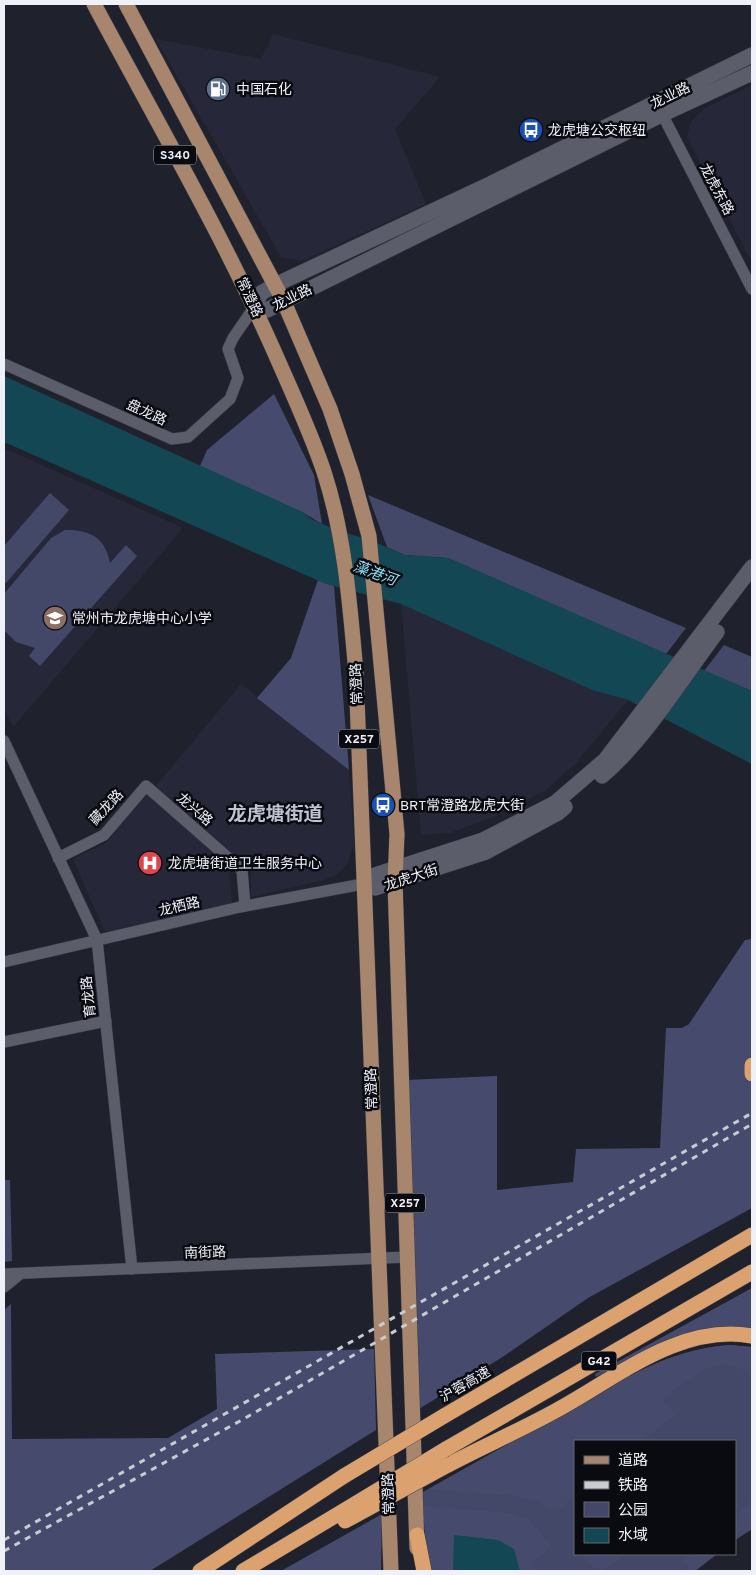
<svg xmlns="http://www.w3.org/2000/svg" width="756" height="1575" viewBox="0 0 756 1575" font-family="Overpass,'Noto Sans SC',sans-serif">
<style>
.built{fill:#26283a}
.green{fill:#444868}
.forest{fill:#464b6d}
.water{fill:#144754}
.lines{fill:none;stroke-linecap:round;stroke-linejoin:round}
.street-casing{stroke:#3c3d47;stroke-width:12}
.secondary-casing{stroke:#3c3d47;stroke-width:16}
.primary-casing{stroke:#3c3d47;stroke-width:16}
.highway-casing{stroke:#3c3d47;stroke-width:16}
.street{stroke:#5b5d6b;stroke-width:11}
.secondary{stroke:#5b5d6b;stroke-width:15}
.primary{stroke:#a8866d;stroke-width:15}
.highway{stroke:#dba26f;stroke-width:15}
.rail{stroke:#c9cbd3;stroke-width:3;stroke-dasharray:6 6;stroke-linecap:butt}
.highway-bridge-casing{stroke:#3c3d47;stroke-width:16;stroke-linecap:butt}
.highway-bridge{stroke:#dba26f;stroke-width:15}
.labels{text-anchor:middle;stroke-width:5;stroke-linejoin:round;paint-order:stroke}
.shield{fill:#0a0b10;stroke:#aaabb2;stroke-width:1}
.shield-label{font-size:12px;font-weight:bold;fill:#eff0f8}
.poi-label{font-size:14px;fill:#eff0f8;stroke:#0a0b10;text-anchor:start}
.street-label{font-size:14px;fill:#eff0f8;stroke:#0a0b10}
.water-label{font-size:15px;font-style:italic;fill:#8cdef6;stroke:#0a0b10}
.district-label{font-size:19px;font-weight:bold;fill:#c0c3d2;stroke:#0a0b10}
</style>
<rect width="100%" height="100%" fill="#1f212d"/>
<g class="built">
<path d="M273,34L440,77L395,129L426,204L302,261L281,257L156,39L261,59Z"/>
<path d="M752,85V263L687,137L691,121L704,109Z"/>
<path d="M4,448L183,528L13,727L4,708Z"/>
<path d="M401,604L592,690L628,700L576,763L545,791L495,816L450,833L421,835Z"/>
<path d="M241,684L349,770L354,843L347,865L336,875L324,880L251,897V872L155,787Z"/>
<path d="M148,794L229,867L232,904L105,932L73,859L106,843Z"/>
</g>
<g class="green">
<path d="M50,493L69,510L6,583L4,581V546Z"/>
<path d="M368,495L686,628L666,654L448,558L405,555L387,547Z"/>
<path d="M65,530C90,530 105,537 110,563L126,545L137,556L40,666L29,656L35,648L16,642L4,630V594L51,538Z"/>
<path d="M724,645L752,657V691L704,671Z"/>
<path d="M4,1180H10L12,1261L4,1262Z"/>
<path d="M729,1345L752,1347V1529L735,1540V1441H575V1554H717L695,1571H429L421,1493C468,1467 514,1441 561,1414C616,1384 664,1350 729,1345Z"/>
</g>
<g class="forest">
<path d="M274,394L314,475L322,524L302,512L200,466L207,450Z"/>
<path d="M318,580L334,586L349,770L257,698L291,658Z"/>
<path d="M752,939V1208L588,1298L504,1356L419,1409L406,1080L497,1076V1190L573,1182L576,1149L660,1148L666,1028H682L689,1024L745,940Z"/>
<path d="M752,1288V1332L678,1338L596,1377L595,1374Z"/>
<path d="M11,1304L12,1439L168,1438L217,1409L215,1354L374,1349L376,1430L150,1571H4V1310Z"/>
<path d="M729,1345L752,1347V1377C748,1374 744,1370 740,1368C712,1355 683,1384 663,1399L675,1415L642,1441H575V1496L559,1508L549,1509L536,1501L517,1496L429,1489C474,1463 520,1438 565,1412C619,1382 665,1350 729,1345Z"/>
<path d="M752,1500V1529L735,1540V1517Z"/>
<path d="M422,1506L509,1513L529,1520L552,1546L531,1563L538,1571H520L513,1549L498,1540L454,1535L453,1571H429Z"/>
<path d="M382,1514L381,1571H281Z"/>
<path d="M582,1554H625L602,1571L593,1568Z"/>
<path d="M689,1554H717L695,1571H682L688,1567L683,1561Z"/>
</g>
<g class="water">
<path d="M4,376L302,512L313,520L339,531L370,540L405,555L448,558L752,691V764L628,700L592,690L401,604L326,584L4,442Z"/>
<path d="M454,1535L498,1540L514,1549L520,1571H453Z"/>
</g>
<g class="lines">
<g class="street-casing">
<g id="street">
<path d="M659,108L752,289"/>
<path d="M4,364L172,439L188,437L230,399L238,378L228,349L233,338L255,306"/>
<path d="M4,741L97,940L132,1269"/>
<path d="M58,858L104,835L146,786L242,870L245,906"/>
<path d="M4,962L240,907L363,884"/>
<path d="M4,1042L106,1021"/>
<path d="M4,1274L407,1257"/>
<path d="M4,1287L20,1274"/>
</g>
</g>
<g class="secondary-casing">
<g id="secondary">
<path d="M752,55L488,185L275,285L261,293L255,306L267,310L275,306L661,115L752,73"/>
<path d="M602,776C644,741 683,677 717,632"/>
<path d="M363,884L375,875L483,840L555,803L605,760L752,567"/>
<path d="M363,884L375,888L486,852L558,813L565,807"/>
</g>
</g>
<g class="primary-casing">
<g id="primary">
<path d="M94,4C158,124 227,242 281,367C296,401 312,436 324,472C345,536 350,606 356,673L391,1571"/>
<path d="M126,4L284,302L330,409L352,474L369,536L397,834L395,882L417,1548"/>
</g>
</g>
<g class="highway-casing">
<g id="highway">
<path d="M752,1065V1074"/>
<path d="M444,1416L752,1235"/>
<path d="M446,1449L752,1272"/>
<path d="M448,1465C484,1446 521,1430 557,1410C616,1378 680,1323 752,1336"/>
<path d="M417,1535L424,1571"/>
<path d="M200,1571L344,1476"/>
<path d="M243,1571L345,1510"/>
</g>
</g>
<use href="#street" class="street"/>
<use href="#secondary" class="secondary"/>
<use href="#primary" class="primary"/>
<use href="#highway" class="highway"/>
<g class="rail">
<path d="M4,1540L752,1113"/>
<path d="M4,1551L240,1421L752,1124"/>
</g>
<g class="highway-bridge-casing">
<g id="highway-bridge">
<path d="M344,1476L444,1416"/>
<path d="M345,1510L446,1449"/>
<path d="M345,1521L448,1465"/>
</g>
</g>
<use href="#highway-bridge" class="highway-bridge"/>
</g>
<defs>
<g id="fuel-disc" transform="scale(1.25)"><circle r="9.5" fill="#5c6f8a" stroke="#0a0b10"/><path d="M-5.5-6h7V0h2V4h1.3V-2.5L3-4.5l.8-.8L6-3V5H2.5V1h-1V6h-7ZM-4.2-4.7v3.2H.2V-4.7Z" fill="#fff"/></g>
<g id="bus-disc" transform="scale(1.25)"><circle r="9.5" fill="#1a4fb4" stroke="#0a0b10"/><path d="M-5-6H5V4H4V6H2V4H-2V6H-4V4H-5ZM-3.5-4V0h7V-4ZM-3.5 1.2v1.5H-2V1.2ZM2 1.2v1.5H3.5V1.2Z" fill="#fff"/></g>
<g id="school-disc" transform="scale(1.25)"><circle r="9.5" fill="#8d6e63" stroke="#0a0b10"/><path d="M0-5L7-2L0 1L-7-2ZM-4 1L0 2.5L4 1V4Q0 6-4 4Z" fill="#fff"/></g>
<g id="hospital-disc" transform="scale(1.25)"><circle r="9.5" fill="#e0444e" stroke="#0a0b10"/><path d="M-5-5h3v3.5h4V-5h3V5h-3V1.5h-4V5h-3Z" fill="#fff"/></g>
</defs>
<g fill-rule="evenodd">
<use href="#fuel-disc" x="218" y="89"/>
<use href="#bus-disc" x="531" y="130"/>
<use href="#school-disc" x="55" y="618"/>
<use href="#bus-disc" x="383" y="805"/>
<use href="#hospital-disc" x="150" y="863"/>
</g>
<g class="labels">
<g class="shield">
<rect x="154" y="145.5" width="42" height="19" rx="4"/>
<rect x="339" y="729.5" width="40" height="19" rx="4"/>
<rect x="385" y="1193.5" width="40" height="19" rx="4"/>
<rect x="581.5" y="1351.5" width="35" height="19" rx="4"/>
</g>
<g class="shield-label">
<text x="175" y="159">S340</text>
<text x="359" y="743">X257</text>
<text x="405" y="1207">X257</text>
<text x="599" y="1365">G42</text>
</g>
<g class="poi-label">
<text x="236" y="94">中国石化</text>
<text x="548" y="135">龙虎塘公交枢纽</text>
<text x="72" y="623">常州市龙虎塘中心小学</text>
<text x="400" y="810">BRT常澄路龙虎大街</text>
<text x="168" y="868">龙虎塘街道卫生服务中心</text>
</g>
<g class="street-label">
<text transform="translate(670 95) rotate(-26)" y="5">龙业路</text>
<text transform="translate(717 189) rotate(62)" y="5">龙虎东路</text>
<text transform="translate(250 297) rotate(65)" y="5">常澄路</text>
<text transform="translate(292 297) rotate(-26)" y="5">龙业路</text>
<text transform="translate(147 412) rotate(25)" y="5">盘龙路</text>
<text transform="translate(356 684) rotate(-93)" y="5">常澄路</text>
<text transform="translate(106 807) rotate(-47)" y="5">藏龙路</text>
<text transform="translate(195 809) rotate(41)" y="5">龙兴路</text>
<text transform="translate(411 877) rotate(-18)" y="5">龙虎大街</text>
<text transform="translate(179 906) rotate(-13)" y="5">龙栖路</text>
<text transform="translate(88 997) rotate(-96)" y="5">育龙路</text>
<text transform="translate(371 1089) rotate(-92)" y="5">常澄路</text>
<text transform="translate(205 1252) rotate(-2)" y="5">南街路</text>
<text transform="translate(465 1384) rotate(-30)" y="5">沪蓉高速</text>
<text transform="translate(388 1494) rotate(-92)" y="5">常澄路</text>
</g>
<g class="water-label">
<text transform="translate(375 573) rotate(20)" y="5">藻港河</text>
</g>
<g class="district-label">
<text x="275" y="820">龙虎塘街道</text>
</g>
</g>
<rect width="756" height="1575" fill="none" stroke="#eff0f8" stroke-width="10"/>
<rect x="574" y="1440" width="162" height="115" fill="#0a0b10" stroke="#66676d"/>
<rect x="584" y="1456" width="25" height="8" fill="#a8866d" stroke="#66676d"/>
<text x="618" y="1465" font-size="15" fill="#eff0f8">道路</text>
<rect x="584" y="1481" width="25" height="8" fill="#c9cbd3" stroke="#66676d"/>
<text x="618" y="1490" font-size="15" fill="#eff0f8">铁路</text>
<rect x="584" y="1502" width="25" height="15" fill="#444868" stroke="#66676d"/>
<text x="618" y="1515" font-size="15" fill="#eff0f8">公园</text>
<rect x="584" y="1528" width="25" height="15" fill="#144754" stroke="#66676d"/>
<text x="618" y="1540" font-size="15" fill="#eff0f8">水域</text>
</svg>
